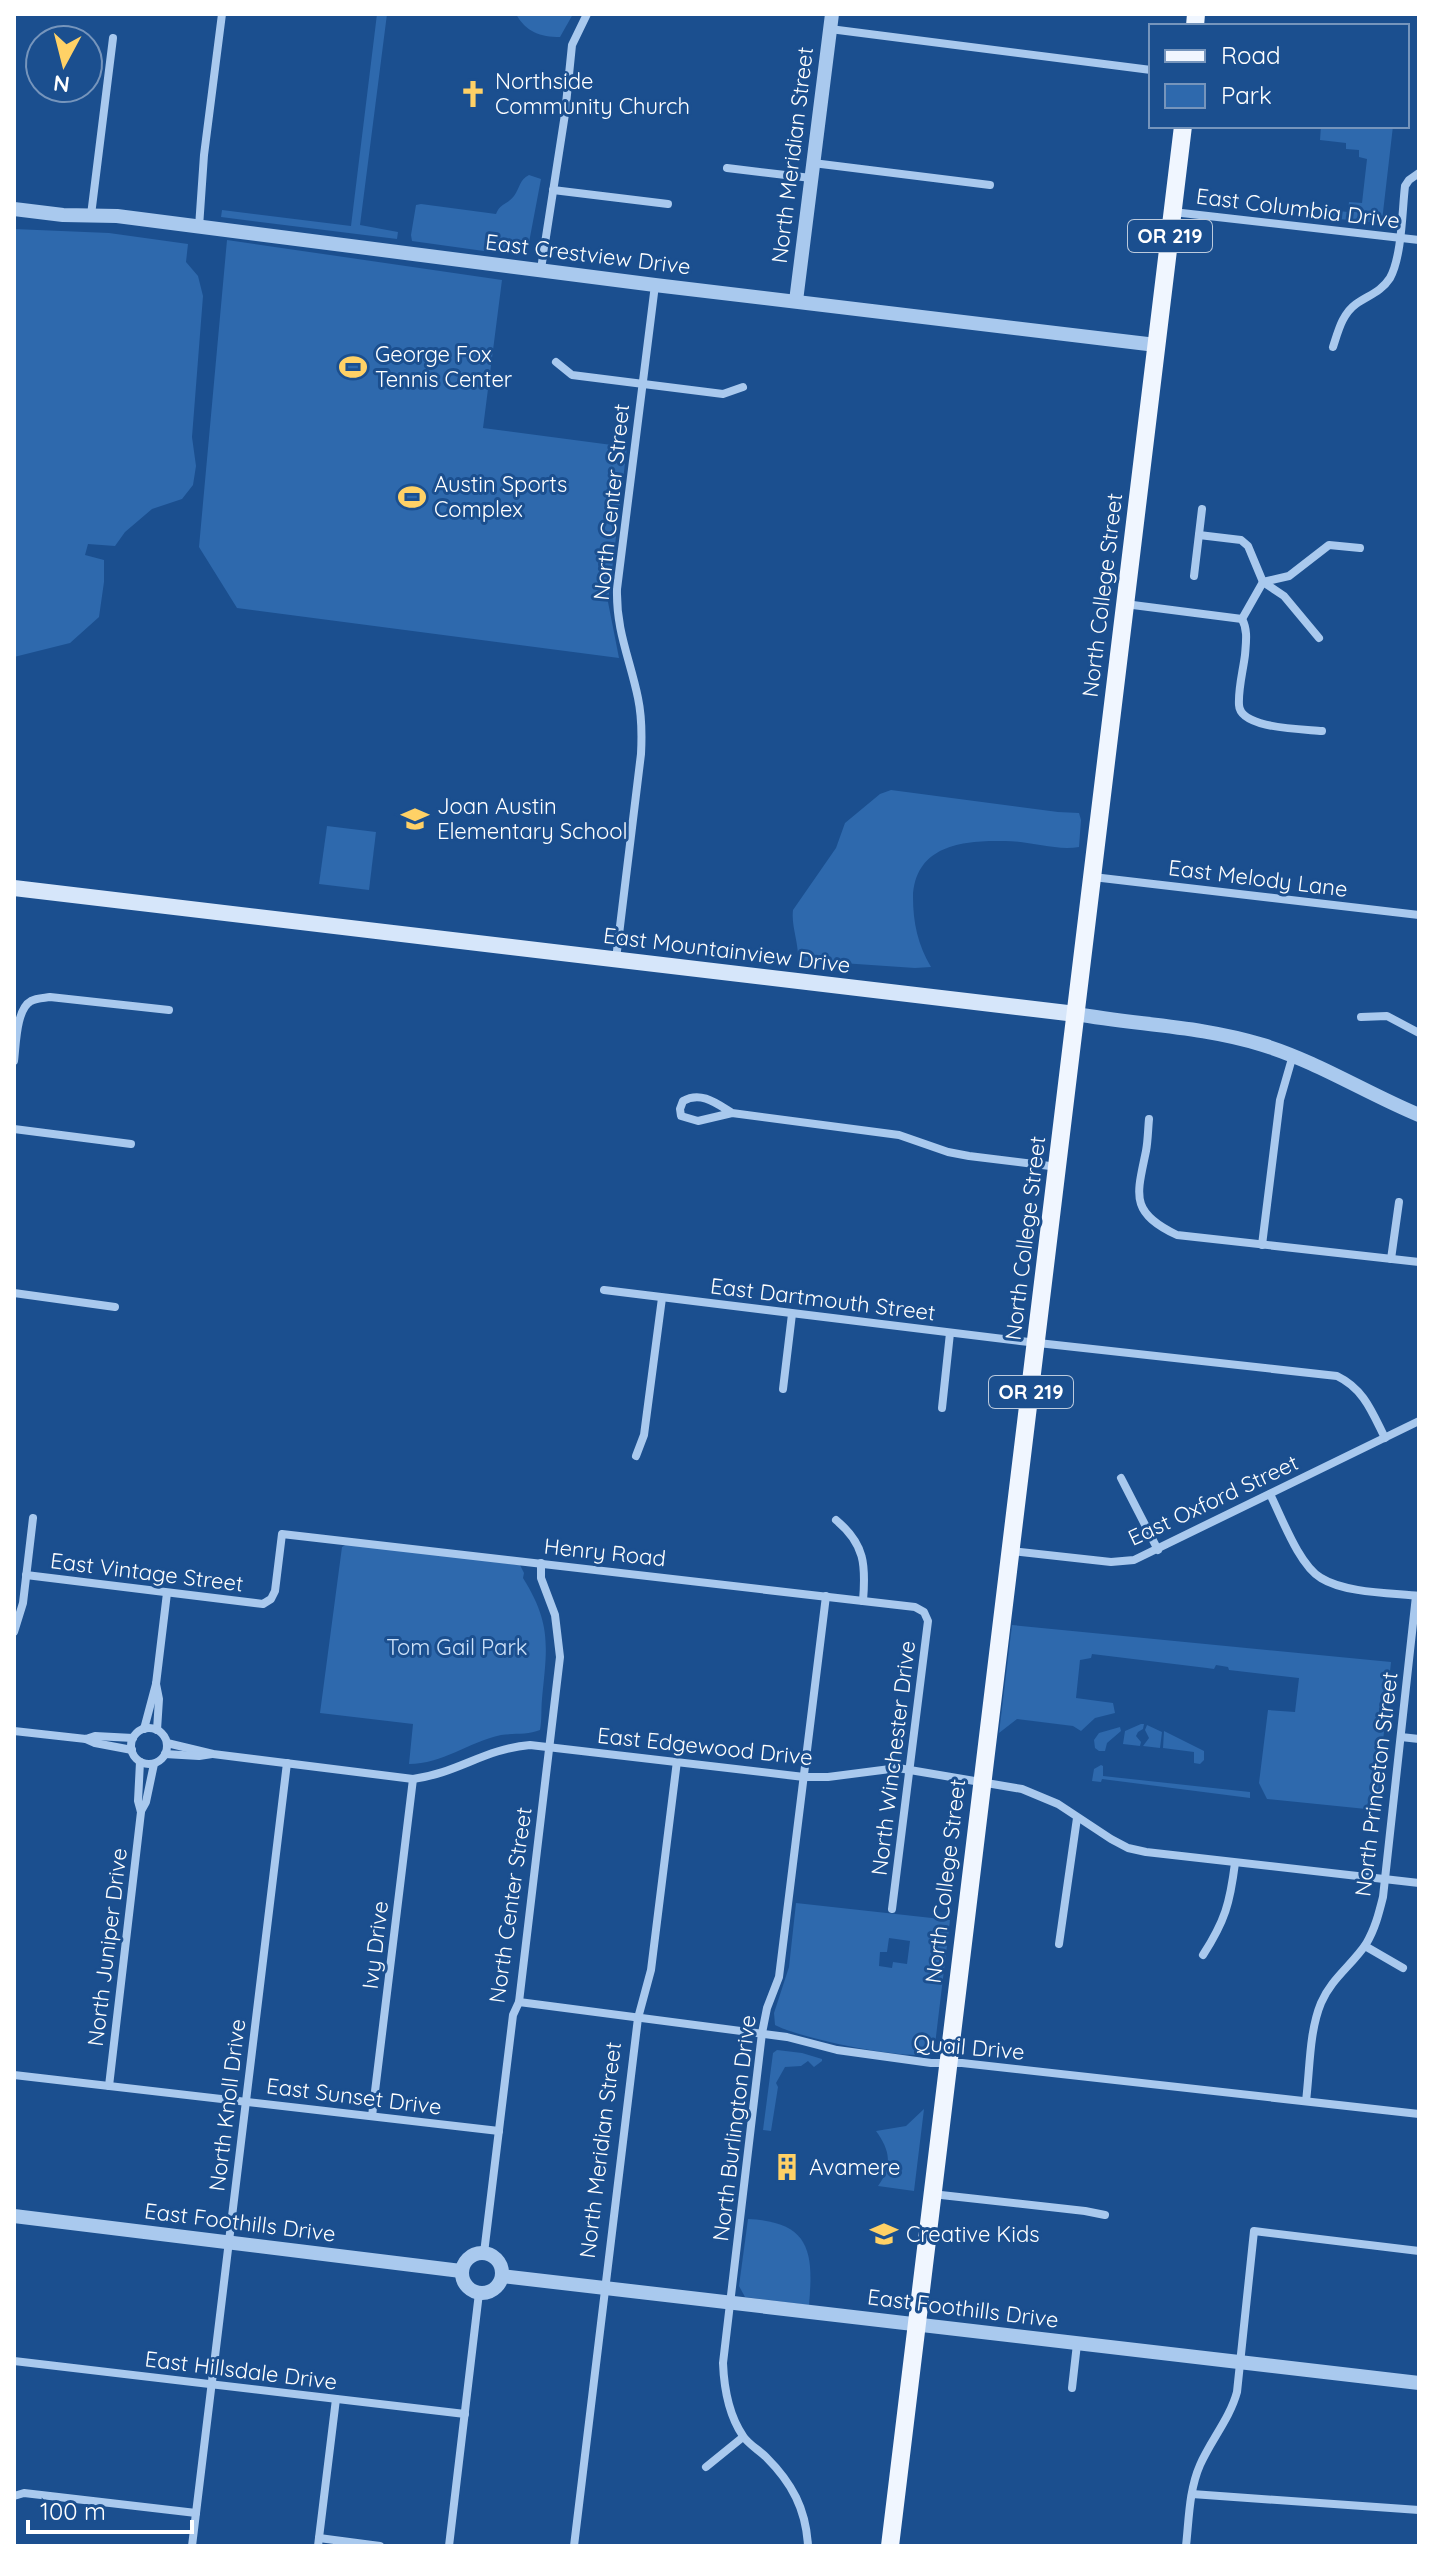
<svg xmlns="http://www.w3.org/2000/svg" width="1433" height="2560" viewBox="0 0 1433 2560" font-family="Quicksand,sans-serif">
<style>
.green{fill:#2e69ad;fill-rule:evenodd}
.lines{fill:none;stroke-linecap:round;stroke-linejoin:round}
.minor{stroke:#a9c9ee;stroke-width:8}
.tertiary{stroke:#a9c9ee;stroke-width:14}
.secondary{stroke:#d6e6fa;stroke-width:16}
.primary{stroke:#f0f6ff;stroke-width:18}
.labels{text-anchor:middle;stroke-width:6;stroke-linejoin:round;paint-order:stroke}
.shield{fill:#1b4f8f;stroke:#bbcadd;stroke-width:2}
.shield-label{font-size:20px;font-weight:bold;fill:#fff}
.poi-label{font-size:22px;fill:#fff;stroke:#1b4f8f;text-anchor:start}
.street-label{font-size:22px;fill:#fff;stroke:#1b4f8f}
.park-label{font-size:22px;fill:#cfe3fa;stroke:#1b4f8f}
</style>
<rect width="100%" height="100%" fill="#1b4f8f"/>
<g class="green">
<path d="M377,14H387L360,225L398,232L397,239L221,217L222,210L351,226Z"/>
<path d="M516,14H573L560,37C540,37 526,32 516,14Z"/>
<path d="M1321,126H1393L1382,221L1379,223L1319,217L1320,209L1348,212L1349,202L1362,203L1367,159L1359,157V150L1346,149V143L1320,140Z"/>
<path d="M529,175L541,179L527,253L491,252L412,241L411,235L416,205L421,204L496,214C500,203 507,205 514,196C520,188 519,180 529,175Z"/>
<path d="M14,229L109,233L188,244L186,262L198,276L203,296L192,437L196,466L193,485L182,499L152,509L125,532L115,546L88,544L85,555L104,560V582L99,617L70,643L14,657Z"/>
<path d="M227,240L502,280L483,428L627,447L608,602L619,658L237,608L199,547Z"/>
<path d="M891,790L1058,812L1079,813L1081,820L1079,847C1056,851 1029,841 1005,841C963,840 915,845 913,897C913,923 918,945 931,967L915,968L798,960C799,943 791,926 793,910L836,848L845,823L880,794Z"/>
<path d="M327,826L376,832L369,890L319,884Z"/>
<path d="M347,1544L520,1565L524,1573L523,1578C552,1624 547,1648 542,1699C541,1709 542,1720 540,1730C528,1735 514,1733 501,1735C469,1742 442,1764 409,1764L413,1724L320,1713L342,1547Z"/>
<path d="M1012,1625L1391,1662L1376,1810L1267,1799L1259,1783L1268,1710L1295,1712L1299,1678L1229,1670L1228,1667L1216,1665L1214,1669L1207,1668L1092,1654L1091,1658L1080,1660L1076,1698L1113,1703L1115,1713L1095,1718L1081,1731L1073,1726L1017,1719L999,1733Z"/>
<path d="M1141,1724H1144L1143,1729L1138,1732L1136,1736L1141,1742L1140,1746L1123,1744L1125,1731Z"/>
<path d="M1147,1725L1162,1732L1160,1748L1143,1746L1149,1738L1145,1730Z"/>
<path d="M1120,1727L1121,1731L1107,1743L1105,1751H1099L1095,1748L1094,1740L1099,1733Z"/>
<path d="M1164,1731L1204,1751V1760L1200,1764L1194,1763V1752L1163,1748Z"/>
<path d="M1101,1765L1103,1766V1776L1250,1792V1798L1102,1779L1101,1782L1092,1781L1094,1769Z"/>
<path d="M796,1903L950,1920L934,2053C910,2062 799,2038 775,2025L774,2013L789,1967ZM889,1938L910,1941L907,1964L893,1962L892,1968L879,1966L880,1952H887Z"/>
<path d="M777,2050L802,2053L822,2059V2061L814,2067L808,2061L801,2066L785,2067L776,2083L778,2087L771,2131L763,2130L773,2053Z"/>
<path d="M924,2109L914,2191L878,2186C893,2166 890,2150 876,2131L906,2126Z"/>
<path d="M748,2219C809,2222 814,2250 809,2305L745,2297L739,2286Z"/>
</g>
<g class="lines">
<g class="minor">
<path d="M830,29L1151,70"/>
<path d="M813,163L990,185"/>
<path d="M727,168L811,178"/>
<path d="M553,190L668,204"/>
<path d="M1173,212L1419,240"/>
<path d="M91,215L113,38"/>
<path d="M199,227L204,155L222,14"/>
<path d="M541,269L565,114L572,45L587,14"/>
<path d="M1333,347C1338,332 1342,314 1356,304C1369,295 1381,292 1390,278C1402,256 1402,212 1405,186L1409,180L1419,173"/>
<path d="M556,362L572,375L723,394L743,387"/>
<path d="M1199,535L1241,540L1248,546L1263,582L1284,596L1319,638"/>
<path d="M1194,576L1202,509"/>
<path d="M1125,604L1242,619"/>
<path d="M1242,619C1248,630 1246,642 1245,655C1243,671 1238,689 1239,705C1240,729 1303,729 1322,731"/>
<path d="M1242,619L1263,582L1289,576L1329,545L1360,548"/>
<path d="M1093,877L1419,915"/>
<path d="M616,959L641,754C642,735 642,717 638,698C630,659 616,631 617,589L655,285"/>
<path d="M1361,1017L1387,1016L1419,1033"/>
<path d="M14,1061C16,1046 16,1009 31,1001C36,998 44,998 50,997L169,1010"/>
<path d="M732,1113C716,1103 701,1091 683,1101L680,1109L681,1116L698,1121L732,1113L899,1135L948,1152L969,1156L1058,1167"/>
<path d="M1149,1119C1148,1129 1148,1140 1146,1151C1137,1195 1129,1212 1177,1235L1419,1262"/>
<path d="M14,1129L131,1144"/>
<path d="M1262,1245L1280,1100L1293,1055"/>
<path d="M1391,1259L1399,1202"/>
<path d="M604,1290L1020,1341L1337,1376C1364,1389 1372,1412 1385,1438"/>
<path d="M14,1293L115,1307"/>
<path d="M783,1389L792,1314"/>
<path d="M942,1408L950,1333"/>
<path d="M636,1456L644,1435L662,1298"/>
<path d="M1121,1478L1158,1550"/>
<path d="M1270,1494C1282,1518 1299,1565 1321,1578C1345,1593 1391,1593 1419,1596"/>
<path d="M836,1520C865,1544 866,1565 863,1601"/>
<path d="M1012,1551L1111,1562L1134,1560L1419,1421"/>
<path d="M26,1575L263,1604L271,1599L275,1591L282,1534L915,1607L924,1612L928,1621L892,1909"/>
<path d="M14,1632L23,1603L33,1518"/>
<path d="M156,1684L159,1699L157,1730"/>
<circle cx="149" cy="1746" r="18"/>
<path d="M144,1729L156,1684L167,1593"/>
<path d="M14,1731L86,1739L95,1736L133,1738"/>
<path d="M1401,1737L1419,1739"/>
<path d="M86,1739L95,1743L132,1750"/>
<path d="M167,1743L213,1754L413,1779C458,1773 484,1749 530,1745L804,1777H828L898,1768L1022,1789L1058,1804L1111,1839L1128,1848L1146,1852L1419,1883"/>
<path d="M165,1754L199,1756L212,1754"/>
<path d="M141,1811L146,1802L154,1764"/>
<path d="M1059,1944L1077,1818"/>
<path d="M1365,1946L1403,1968"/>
<path d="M1203,1955C1225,1921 1230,1903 1235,1863"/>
<path d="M519,2002L787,2037L837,2050L931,2063H962L1419,2114"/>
<path d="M14,2075L499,2131"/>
<path d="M109,2086L141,1812L138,1801L140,1762"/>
<path d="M1306,2101C1310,2069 1309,2032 1321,2003C1331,1979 1352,1965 1366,1944C1375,1929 1379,1913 1383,1897L1416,1596"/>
<path d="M372,2116L413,1779"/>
<path d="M932,2194L1085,2211L1105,2215"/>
<path d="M484,2253L513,2015L519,2002L560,1657L555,1615L541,1578V1563"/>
<path d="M14,2361L465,2414"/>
<path d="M1072,2388L1077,2344"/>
<path d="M706,2467L743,2437"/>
<path d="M1192,2494L1419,2510"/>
<path d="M14,2496L24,2493L196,2513"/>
<path d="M319,2538L380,2546"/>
<path d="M192,2546L287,1763"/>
<path d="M318,2546L336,2399"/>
<path d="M449,2546L479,2293"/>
<path d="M574,2546L638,2018L651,1970L677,1761"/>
<path d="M808,2546C806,2509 792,2483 766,2457C759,2450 748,2444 743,2436C728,2414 724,2388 723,2363L762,2033L767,2008L779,1977L826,1596"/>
<path d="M1186,2546C1189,2519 1189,2490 1200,2465C1211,2440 1230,2418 1237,2392L1254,2231L1419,2251"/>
</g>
<g class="tertiary">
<path d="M14,209L63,215L117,216L655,285L1156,345"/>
<path d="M796,301L832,14"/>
<path d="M1076,1014C1138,1025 1202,1026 1263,1045C1318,1062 1366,1093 1419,1115"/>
<path d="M14,2216L461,2271"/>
<circle cx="482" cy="2273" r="20"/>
<path d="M502,2276L1419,2383"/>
</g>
<path class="secondary" d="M14,888L1076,1014"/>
<g class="primary">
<path d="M1195,26L1196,14"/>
<path d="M890,2546L1183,126"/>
</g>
</g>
<defs>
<g id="church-bare" transform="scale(2.16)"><path d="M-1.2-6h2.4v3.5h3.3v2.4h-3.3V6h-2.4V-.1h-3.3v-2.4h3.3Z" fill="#ffd166" stroke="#1b4f8f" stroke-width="2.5" paint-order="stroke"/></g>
<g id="stadium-bare" transform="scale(2.16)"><path d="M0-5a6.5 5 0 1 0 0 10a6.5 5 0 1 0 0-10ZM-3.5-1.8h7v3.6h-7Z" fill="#ffd166" stroke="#1b4f8f" stroke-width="2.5" paint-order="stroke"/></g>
<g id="school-bare" transform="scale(2.16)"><path d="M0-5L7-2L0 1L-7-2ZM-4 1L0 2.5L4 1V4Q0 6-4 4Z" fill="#ffd166" stroke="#1b4f8f" stroke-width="2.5" paint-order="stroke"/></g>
<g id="building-bare" transform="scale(2.16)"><path d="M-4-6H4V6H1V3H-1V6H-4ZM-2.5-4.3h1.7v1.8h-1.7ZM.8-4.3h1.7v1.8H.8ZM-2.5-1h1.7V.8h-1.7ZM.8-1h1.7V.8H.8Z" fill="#ffd166" stroke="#1b4f8f" stroke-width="2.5" paint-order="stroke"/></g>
</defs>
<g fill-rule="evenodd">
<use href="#church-bare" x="473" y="94"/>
<use href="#stadium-bare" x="353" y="367"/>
<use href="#stadium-bare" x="412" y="497"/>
<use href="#school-bare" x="415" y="819"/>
<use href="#building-bare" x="787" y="2167"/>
<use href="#school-bare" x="884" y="2234"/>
</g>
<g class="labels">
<g class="shield">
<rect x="1128" y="220" width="84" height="32" rx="6"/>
<rect x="989" y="1376" width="84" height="32" rx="6"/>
</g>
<g class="shield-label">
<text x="1170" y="243">OR 219</text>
<text x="1031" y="1399">OR 219</text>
</g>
<g class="poi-label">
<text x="495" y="89">Northside<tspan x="495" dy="25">Community Church</tspan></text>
<text x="375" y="362">George Fox<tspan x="375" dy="25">Tennis Center</tspan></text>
<text x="434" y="492">Austin Sports<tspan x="434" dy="25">Complex</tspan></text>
<text x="437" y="814">Joan Austin<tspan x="437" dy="25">Elementary School</tspan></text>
<text x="809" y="2175">Avamere</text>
<text x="906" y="2242">Creative Kids</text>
</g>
<g class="street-label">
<text transform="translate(792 155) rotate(-83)" y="8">North Meridian Street</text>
<text transform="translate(1298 208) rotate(7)" y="8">East Columbia Drive</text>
<text transform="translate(588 254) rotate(7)" y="8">East Crestview Drive</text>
<text transform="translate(611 502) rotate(-84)" y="8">North Center Street</text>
<text transform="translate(1102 595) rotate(-83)" y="8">North College Street</text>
<text transform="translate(1258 878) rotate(7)" y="8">East Melody Lane</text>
<text transform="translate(727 950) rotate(7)" y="8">East Mountainview Drive</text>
<text transform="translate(1025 1238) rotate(-83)" y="8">North College Street</text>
<text transform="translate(823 1299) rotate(7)" y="8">East Dartmouth Street</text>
<text transform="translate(1213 1500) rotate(-25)" y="8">East Oxford Street</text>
<text transform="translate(605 1552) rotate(6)" y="8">Henry Road</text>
<text transform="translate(147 1572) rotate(7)" y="8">East Vintage Street</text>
<text transform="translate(705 1746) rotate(6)" y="8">East Edgewood Drive</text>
<text transform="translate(893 1758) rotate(-83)" y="8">North Winchester Drive</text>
<text transform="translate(1376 1784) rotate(-83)" y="8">North Princeton Street</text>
<text transform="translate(945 1881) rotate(-83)" y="8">North College Street</text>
<text transform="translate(510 1905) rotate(-82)" y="8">North Center Street</text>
<text transform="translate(375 1945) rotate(-83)" y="8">Ivy Drive</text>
<text transform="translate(107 1947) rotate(-83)" y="8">North Juniper Drive</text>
<text transform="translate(969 2047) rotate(5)" y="8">Quail Drive</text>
<text transform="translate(354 2096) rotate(7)" y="8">East Sunset Drive</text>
<text transform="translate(227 2105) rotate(-83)" y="8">North Knoll Drive</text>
<text transform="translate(734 2128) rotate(-83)" y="8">North Burlington Drive</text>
<text transform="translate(600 2150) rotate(-83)" y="8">North Meridian Street</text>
<text transform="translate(240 2222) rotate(7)" y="8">East Foothills Drive</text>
<text transform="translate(963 2308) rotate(7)" y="8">East Foothills Drive</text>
<text transform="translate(241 2370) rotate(7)" y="8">East Hillsdale Drive</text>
</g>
<g class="park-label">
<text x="457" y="1655">Tom Gail Park</text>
</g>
</g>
<rect width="1433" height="2560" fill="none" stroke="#ffffff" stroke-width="32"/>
<rect x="1149" y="24" width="260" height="104" fill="#1b4f8f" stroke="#7695bc" stroke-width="2"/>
<rect x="1165" y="50" width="40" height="12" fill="#f0f6ff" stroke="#7695bc" stroke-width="2"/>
<text x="1221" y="64" font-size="24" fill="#ffffff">Road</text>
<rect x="1165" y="84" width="40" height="24" fill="#2e69ad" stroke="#7695bc" stroke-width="2"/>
<text x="1221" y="104" font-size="24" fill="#ffffff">Park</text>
<g transform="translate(64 64) rotate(187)"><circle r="38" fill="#1b4f8f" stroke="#7695bc" stroke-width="2"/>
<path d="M0-6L14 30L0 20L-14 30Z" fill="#ffd166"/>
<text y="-12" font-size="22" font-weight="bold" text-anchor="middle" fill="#ffffff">N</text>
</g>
<path d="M28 2520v12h164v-12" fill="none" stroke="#ffffff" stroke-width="4"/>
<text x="40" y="2520" font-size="24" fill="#ffffff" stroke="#1b4f8f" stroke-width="6" paint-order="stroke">100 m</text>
</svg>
